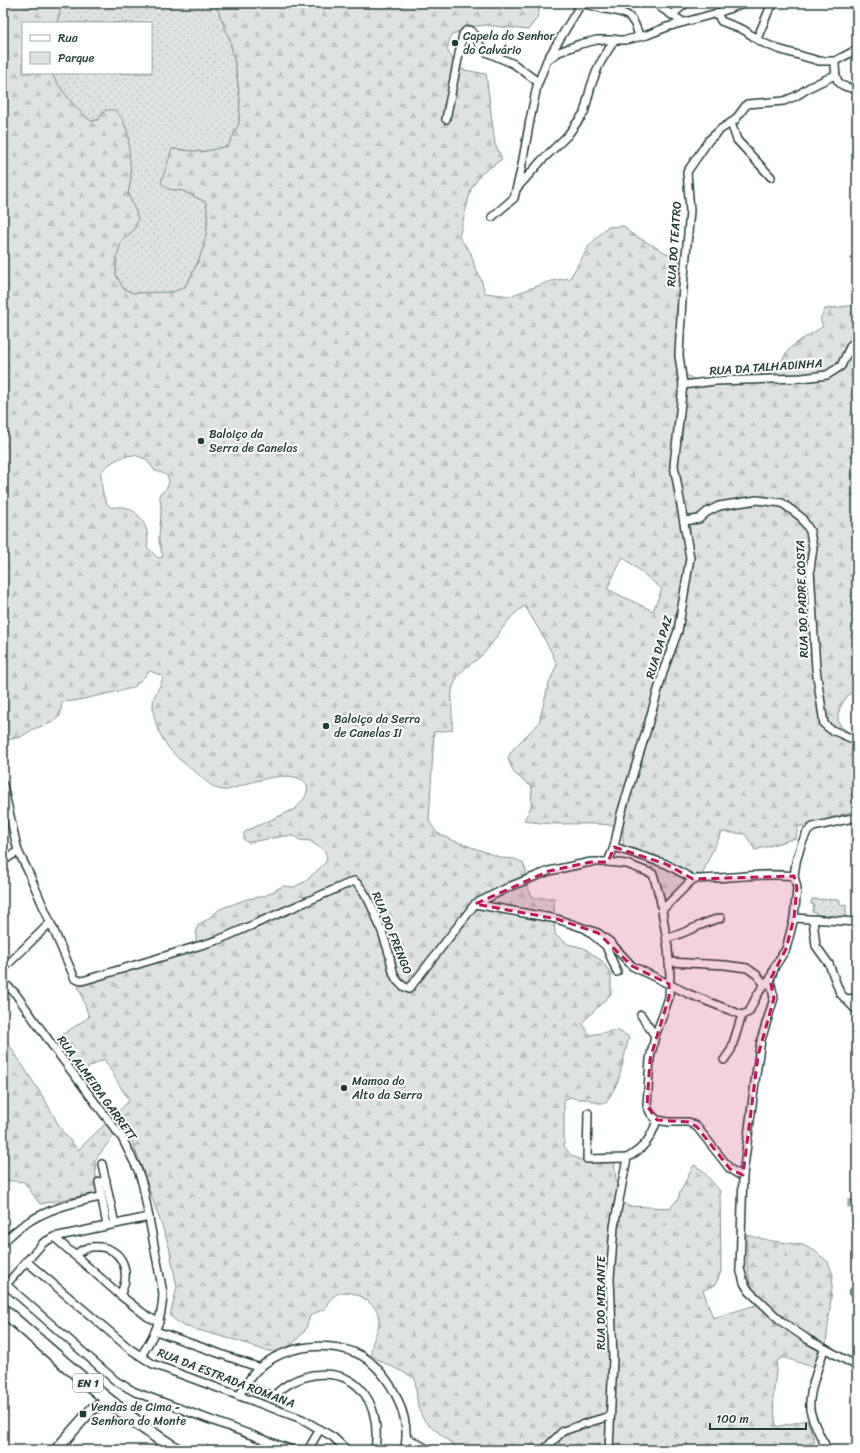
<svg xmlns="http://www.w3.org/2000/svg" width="860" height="1453" viewBox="0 0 860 1453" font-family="Sriracha,sans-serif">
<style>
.green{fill:url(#green-dots);stroke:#7e908b}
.forest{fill:url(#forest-firs);stroke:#7e908b;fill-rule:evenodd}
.water{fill:#afbab7;stroke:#758883}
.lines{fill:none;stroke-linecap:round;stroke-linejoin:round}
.street-casing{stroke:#1f3d34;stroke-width:10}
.secondary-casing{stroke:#1f3d34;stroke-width:13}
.primary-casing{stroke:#1f3d34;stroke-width:15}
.street{stroke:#fff;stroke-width:7}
.secondary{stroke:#fff;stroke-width:10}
.primary{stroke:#fff;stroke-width:12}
.marked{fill:#c2185b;fill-opacity:0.2;stroke:#c2185b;stroke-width:3;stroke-dasharray:8 5;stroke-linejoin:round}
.poi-dot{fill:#1f3d34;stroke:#fff;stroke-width:1.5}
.labels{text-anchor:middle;stroke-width:4;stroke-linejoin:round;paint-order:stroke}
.shield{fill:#fff;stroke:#627771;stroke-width:1}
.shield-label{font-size:11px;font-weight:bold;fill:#1f3d34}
.poi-label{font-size:12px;fill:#1f3d34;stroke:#fff;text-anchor:start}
.street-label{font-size:12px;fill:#1f3d34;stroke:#fff}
</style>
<defs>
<pattern id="green-dots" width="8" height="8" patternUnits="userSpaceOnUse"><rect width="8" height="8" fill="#dee3e2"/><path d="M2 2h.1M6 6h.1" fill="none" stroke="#bec4c2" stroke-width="1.8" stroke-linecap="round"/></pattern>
<pattern id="forest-firs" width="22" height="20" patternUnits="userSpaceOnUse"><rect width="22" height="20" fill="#dee3e2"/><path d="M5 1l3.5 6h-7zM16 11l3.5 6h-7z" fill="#bec4c2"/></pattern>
</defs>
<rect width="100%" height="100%" fill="#fff"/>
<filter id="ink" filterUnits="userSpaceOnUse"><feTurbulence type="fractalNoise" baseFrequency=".025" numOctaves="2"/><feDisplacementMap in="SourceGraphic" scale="8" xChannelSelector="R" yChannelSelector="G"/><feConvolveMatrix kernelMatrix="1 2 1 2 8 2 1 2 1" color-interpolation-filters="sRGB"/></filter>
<g filter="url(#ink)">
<g class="green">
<path d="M62,3H215L230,40L236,68L240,101L239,123L229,146L202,152L172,149L169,189L183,191L206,202C211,235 201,259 185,287L173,292L154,293H132L123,288L116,275V258L122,240L134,230L136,212L128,194L131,178L129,162L98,120L91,121C75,108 61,90 51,73H151V23H57Z"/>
<path d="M812,899L840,900V905H846V918L816,916V913L812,912L814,905L811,904Z"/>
</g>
<path class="forest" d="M3,3H62L57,23H23V73H51C61,90 75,108 91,121L98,120L105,110H115L122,118L128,133L131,178L128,194L136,212L138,220L134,230L122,240L116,258V275L123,288L132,293L173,292L185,287C201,259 211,235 206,202L183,191L169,189L161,183L172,149L202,152L228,146L239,123L240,101L236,68L230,40L215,3H541L537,18L528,30L486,25L469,27L451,35L447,50L459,69L486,74L495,144L502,159L481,174L471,189L459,237L471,253L475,268L481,279L485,293L510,296L551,281L570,278L589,246L607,227L624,226L630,233L670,255L686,266L684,283L682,372L698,382L719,380L744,375L777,372C780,366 783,357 787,352C794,342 813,334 823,326L820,319L825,309L857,305V686C847,695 829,716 843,728C847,732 853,734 857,736V810L822,821L798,827L796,838L755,850L745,834L722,832L712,851L702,875L678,896L664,901L660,888L651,865L623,846V828C615,825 607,825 599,824C576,823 544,826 524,820L531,807L532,787L514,773L508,759L511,751L539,723L548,686L557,664C548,643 536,625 525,606C505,618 499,637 483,654C471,666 459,668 453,687C450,694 453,720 452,730L434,732L429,821L437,833L449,839L502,858L515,859L523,863L526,871L527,885L531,895L535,898H554L555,935L568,944L584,948L602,961L611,974V994L582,1023L590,1035L617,1030L629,1037L618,1082L606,1103H598L587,1099H577L570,1097L564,1100V1146L571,1155L585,1162L614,1161L618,1199L628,1206L670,1208L678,1199L680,1192L694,1165L702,1170L720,1191L721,1272L715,1285L703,1290L713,1318L756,1305L752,1298L747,1264V1235L772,1241L803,1245L815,1251L828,1262L833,1275L832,1288L826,1345L812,1367L783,1357L777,1361L773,1399L776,1427L807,1420L815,1442L790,1450H565L554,1437L541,1450H460L429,1425L423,1419L418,1407L415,1379C412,1375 379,1362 371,1355C370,1342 379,1332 379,1320C379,1310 373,1305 366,1300C354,1291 339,1288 329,1301C327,1304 326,1307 324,1309C320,1311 314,1313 310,1316L305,1331L297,1339L290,1347L275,1352L263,1350L242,1342L183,1326L170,1316L177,1287L169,1246L125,1121L95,1160L97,1193L40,1204L24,1182L3,1180V1039L8,1043L45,1100L62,1131L78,1150L129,1101L104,1059L79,1073L56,1039L89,1017L75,976L81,978L196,942V930L199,924L208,919L220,909L247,899L265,896L283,886L294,887L306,881L326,862L327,856L324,850L310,841L300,840L294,836H284L251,842H247L244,840V833L246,831L295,809C311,794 315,778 287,776C273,776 259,780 246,784C239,786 229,791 222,790C212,788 205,780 197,773C191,768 184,764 178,758C163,744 153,725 153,704C153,694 162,686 163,676L150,671L133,688L74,701L62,702L60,716L51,723L33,729L21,737L3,741ZM134,455L146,459L155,471C162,472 172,476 168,485C167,489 162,492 159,495C163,508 160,523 159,536C158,542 162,551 163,557L158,558L147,547C151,531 141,511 124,507C119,506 113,509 109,506C102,500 101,480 101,472C112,461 118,457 134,455ZM623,557L662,589L653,611L607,589Z"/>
<rect class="water" x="848" y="1200" width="9" height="7"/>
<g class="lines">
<g class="street-casing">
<g id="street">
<path d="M657,3L660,7L683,22"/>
<path d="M717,13L721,21L744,30L761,42L778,49L819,61H835L854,51L857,52"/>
<path d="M672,15L686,3"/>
<path d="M757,39L769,10L775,3"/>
<path d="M549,59L559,52L580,44L597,40H626L647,35L667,27L717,13L745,3"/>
<path d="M835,61C835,80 836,87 857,89"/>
<path d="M446,119L463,34L466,31L470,30L475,35L480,46L486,52L514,64L538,82"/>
<path d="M731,123L737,140L771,177"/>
<path d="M518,187L542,160L567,136L584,113L591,86L599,65L615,39"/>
<path d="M492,217L514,198L521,170L530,120L537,86L547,60L581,4C588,4 594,6 600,8C623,13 632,10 639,36"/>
<path d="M683,385L715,381L802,378L827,375L841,366L851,345L857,340"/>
<path d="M684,521L699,519L707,512L719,506L757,500L782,503L801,517L810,531L813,548L810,569L816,669L824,724L830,729L857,741"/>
<path d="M3,785L18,851L27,869L75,979L82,981L218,940L354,881C368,890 383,933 388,950C391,958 391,969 395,977C398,983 404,987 409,989L475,904L511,886L549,871L591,862H608L627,864L653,874L660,898L668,948L670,975L669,997L663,1015L655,1036L650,1059L647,1106L651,1114L657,1120L669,1122H689L697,1127L730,1169L738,1174L743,1175"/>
<path d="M857,817L813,827L807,832L801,845L796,862L794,876L797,888L794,918L786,949L775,966L770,980L774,998L761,1040L756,1074L743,1175L740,1268L744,1283L749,1291L781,1321L807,1339L857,1366"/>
<path d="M614,847L666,864L693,879"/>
<path d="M3,861L18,851"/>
<path d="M608,862L614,847L621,814L646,732L664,669L678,631L690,558L674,465L683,385L679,355L682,299L690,211L687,172L709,140L721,129L735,120L747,104L784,101L796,96L810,87L835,75"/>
<path d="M475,904L557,919L598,933L610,942L632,966L689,994L742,1015L749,1012C754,1001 760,987 770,980"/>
<path d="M662,910L693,879C727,879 761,872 794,876"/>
<path d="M794,918L857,922"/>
<path d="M813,920L816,946L829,964L840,993L857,1011"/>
<path d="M588,931L606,946L617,972"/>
<path d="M667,938C686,934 702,922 721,918"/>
<path d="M669,962L725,965L747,968L757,975L765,985"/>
<path d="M3,969L50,923"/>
<path d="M3,982L15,993L57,1052L122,1138L138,1170L143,1186L163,1293C162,1321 155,1334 141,1356"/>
<path d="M845,999L857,998"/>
<path d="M641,1015L655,1036"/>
<path d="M724,1060L731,1050L742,1015"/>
<path d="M588,1113L587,1159L627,1158"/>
<path d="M102,1164L115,1224"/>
<path d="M106,1180L99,1182L107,1226"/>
<path d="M54,1237L120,1295L148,1317L159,1322"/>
<path d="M3,1242C9,1237 15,1231 22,1226C46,1209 74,1202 101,1197"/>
<path d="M74,1255C79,1252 85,1248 91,1247C121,1244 133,1270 120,1295"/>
<path d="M26,1261L130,1349L153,1364L302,1419L333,1437L347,1450"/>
<path d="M3,1282L116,1381L135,1392L292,1450"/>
<path d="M3,1288L43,1243L54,1237L149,1217"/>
<path d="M854,1292L857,1291"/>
<path d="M156,1331L260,1368"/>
<path d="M824,1349C819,1366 808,1392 810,1410C813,1423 821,1438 828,1450"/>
<path d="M245,1386L274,1396C285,1384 297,1378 313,1375C362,1368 381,1408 375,1450"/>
<path d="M239,1396C244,1388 248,1380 254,1373C280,1346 322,1340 356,1353C374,1360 391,1383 398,1400C405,1416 409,1433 404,1450"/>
<path d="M406,1437L429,1450"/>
<path d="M308,1450L320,1429"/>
<path d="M544,1450L563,1431L590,1422L610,1416"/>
<path d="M609,1450L613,1358L610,1278L614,1227L627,1158C644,1148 651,1139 657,1120"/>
</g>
</g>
<g class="secondary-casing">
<path id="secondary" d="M56,1450L92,1409L110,1401"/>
</g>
<g class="primary-casing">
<path id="primary" d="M3,1310C59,1358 114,1410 177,1450"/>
</g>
<use href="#street" class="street"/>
<use href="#secondary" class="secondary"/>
<use href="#primary" class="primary"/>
</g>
</g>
<path class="marked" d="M614,847L666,864L693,879L794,876L797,888L794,918L786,949L770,980L774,998L758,1056L743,1175L730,1169L697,1127L689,1122L657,1120L647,1106L650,1059L669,997V984L632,966L598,933L557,919L475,904L549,871L591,862H608Z"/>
<g class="poi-dot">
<circle cx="455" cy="43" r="4"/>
<circle cx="201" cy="441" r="4"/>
<circle cx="326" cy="726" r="4"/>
<circle cx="344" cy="1088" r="4"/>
<rect x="79" y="1410" width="8" height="8" rx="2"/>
</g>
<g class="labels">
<rect class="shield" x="73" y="1374" width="30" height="18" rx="3"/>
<g class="shield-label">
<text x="88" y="1387">EN 1</text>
</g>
<g class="poi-label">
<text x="463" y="40">Capela do Senhor<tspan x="463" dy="14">do Calvário</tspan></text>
<text x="209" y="438">Baloiço da<tspan x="209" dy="14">Serra de Canelas</tspan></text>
<text x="334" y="723">Baloiço da Serra<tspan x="334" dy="14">de Canelas II</tspan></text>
<text x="352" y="1085">Mamoa do<tspan x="352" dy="14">Alto da Serra</tspan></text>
<text x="91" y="1411">Vendas de Cima -<tspan x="91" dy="14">Senhora do Monte</tspan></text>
</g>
<g class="street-label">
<text transform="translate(674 244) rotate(-86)" y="4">RUA DO TEATRO</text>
<text transform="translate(766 367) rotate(-4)" y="4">RUA DA TALHADINHA</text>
<text transform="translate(802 599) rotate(-92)" y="4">RUA DO PADRE COSTA</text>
<text transform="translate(659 647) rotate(-73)" y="4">RUA DA PAZ</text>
<text transform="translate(392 933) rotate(68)" y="4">RUA DO FRENGO</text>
<text transform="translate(97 1088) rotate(54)" y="4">RUA ALMEIDA GARRETT</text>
<text transform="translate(601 1303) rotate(-90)" y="4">RUA DO MIRANTE</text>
<text transform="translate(226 1378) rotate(21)" y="4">RUA DA ESTRADA ROMANA</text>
</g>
</g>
<rect width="860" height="1453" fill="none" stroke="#fff" stroke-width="16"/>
<rect x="8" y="8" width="844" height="1437" fill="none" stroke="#1f3d34" stroke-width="1.5" filter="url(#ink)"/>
<rect x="22" y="22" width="130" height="52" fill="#ffffff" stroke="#a5b1ae"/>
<rect x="30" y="35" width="20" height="6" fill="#ffffff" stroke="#a5b1ae"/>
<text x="58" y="42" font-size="12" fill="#1f3d34">Rua</text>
<rect x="30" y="52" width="20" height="12" fill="#dee3e2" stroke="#a5b1ae"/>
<text x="58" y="62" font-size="12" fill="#1f3d34">Parque</text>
<path d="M710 1423v6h96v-6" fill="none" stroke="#1f3d34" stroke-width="2"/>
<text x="716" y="1423" font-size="12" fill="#1f3d34" stroke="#ffffff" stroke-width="3" paint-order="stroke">100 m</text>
</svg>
